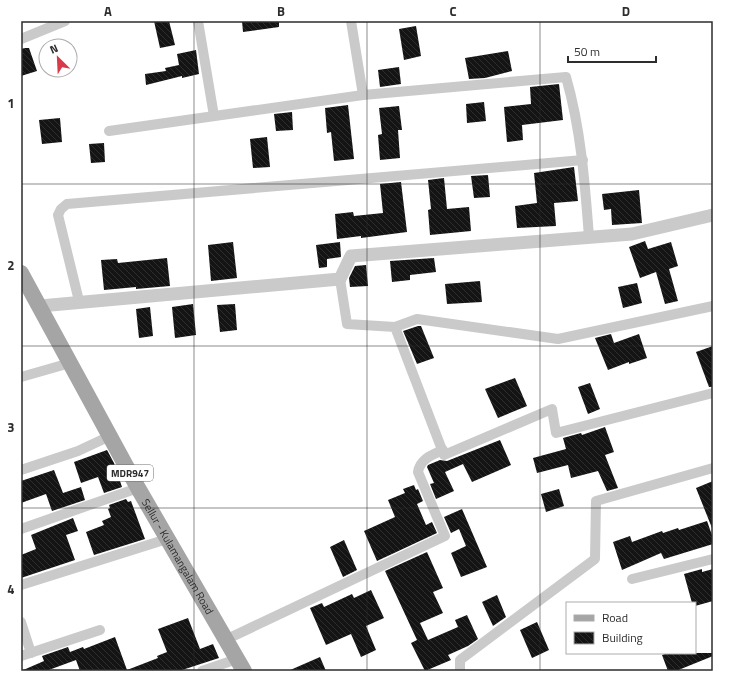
<svg xmlns="http://www.w3.org/2000/svg" width="734" height="692" viewBox="0 0 734 692" font-family="'Titillium Web',sans-serif">
<style>
.building{fill:url(#building-back-hatch)}
.lines{fill:none;stroke-linecap:round;stroke-linejoin:round}
.minor{stroke:#cacaca;stroke-width:10}
.tertiary{stroke:#cacaca;stroke-width:13}
.primary{stroke:#a5a5a5;stroke-width:16}
.grid{fill:none;stroke:#2d2d2d;stroke-width:1;stroke-opacity:0.55}
.labels{text-anchor:middle;stroke-width:4;stroke-linejoin:round;paint-order:stroke}
.shield{fill:#fff;stroke:#6c6c6c;stroke-width:1}
.shield-label{font-size:10px;font-weight:bold;fill:#2d2d2d}
.street-label{font-size:11px;fill:#2d2d2d;stroke:#fff}
.neatline{fill:none;stroke:#2d2d2d;stroke-width:1.5}
.grid-label{font-size:13px;text-anchor:middle;font-weight:bold;fill:#2d2d2d}
</style>
<defs>
<pattern id="building-back-hatch" width="6" height="6" patternUnits="userSpaceOnUse"><rect width="6" height="6" fill="#141414"/><path d="M-1 5l2 2M0 0l6 6M5-1l2 2" fill="none" stroke="#2e2e2e"/></pattern>
</defs>
<rect width="100%" height="100%" fill="#fff"/>
<g class="building">
<path d="M154,21H169L175,45L160,48Z"/>
<path d="M242,21H279V27L243,32Z"/>
<path d="M416,26L421,56L404,60L399,29Z"/>
<path d="M25,48H29L37,71L21,76V49Z"/>
<path d="M196,50L199,74L182,78V76L146,85L145,74L166,71L165,68L179,65L177,54Z"/>
<path d="M508,51L512,71L485,78L469,79L465,58Z"/>
<path d="M399,67L401,84L380,87L378,70Z"/>
<path d="M559,84L563,120L522,125L523,140L507,142L504,107L531,104L530,87Z"/>
<path d="M484,102L486,121L467,123L466,104Z"/>
<path d="M348,105L354,159L334,161L331,132L327,133L325,108Z"/>
<path d="M399,106L402,130H398L400,158L380,160L378,135L382,134L379,108Z"/>
<path d="M292,112L293,130L276,131L274,114Z"/>
<path d="M60,118L62,142L42,144L39,120Z"/>
<path d="M267,137L270,167L253,168L250,139Z"/>
<path d="M104,143L105,162L91,163L89,144Z"/>
<path d="M574,167L578,201L554,203L556,226L517,228L515,206L537,203L534,173Z"/>
<path d="M488,175L490,197L474,198L471,176Z"/>
<path d="M444,178L447,209L469,207L471,231L430,235L428,210L431,209L428,180Z"/>
<path d="M401,182L407,232L361,238V236L337,239L335,214L353,212L354,216L383,213L380,184Z"/>
<path d="M639,190L642,223L612,225L611,209L604,210L602,194Z"/>
<path d="M645,241L648,249L671,242L678,266L669,269L678,301L665,304L656,272L640,278L629,247Z"/>
<path d="M233,242L237,278L211,281L208,245Z"/>
<path d="M340,242L341,257L327,259V267L319,268L316,245Z"/>
<path d="M167,258L170,286L136,289V287L104,290L101,260L117,259L118,263Z"/>
<path d="M434,258L436,272L410,275V280L392,282L390,261Z"/>
<path d="M366,265L368,286L350,287L349,278L355,266Z"/>
<path d="M480,281L482,302L447,304L445,284Z"/>
<path d="M637,283L642,303L623,308L618,287Z"/>
<path d="M193,304L196,335L175,338L172,307Z"/>
<path d="M235,304L237,330L220,332L217,305Z"/>
<path d="M150,307L153,336L139,338L136,309Z"/>
<path d="M418,326H421L434,358L417,364L403,331Z"/>
<path d="M611,334L614,343L639,334L647,358L629,364V362L608,370L595,338Z"/>
<path d="M713,346V387H709L696,352Z"/>
<path d="M515,378L527,406L498,418L485,389Z"/>
<path d="M590,383L600,409L588,414L578,387Z"/>
<path d="M605,427L614,452L605,455L618,488L607,491L598,471L571,478L568,465L537,473L533,458L566,449L563,438L581,433L582,435Z"/>
<path d="M500,440L511,465L472,482L463,464L445,472L454,491L436,499L430,484L434,483L427,467L428,465L440,460L447,461Z"/>
<path d="M107,450L114,463L122,487L104,493L98,477L81,483L74,462Z"/>
<path d="M54,470L63,493L81,487L85,500L52,511L46,494L21,503V481Z"/>
<path d="M713,481V528H712L696,488Z"/>
<path d="M414,485L416,490L418,489L423,501L417,504L426,525L432,522L437,533L377,561L364,531L395,517L388,500L405,493L403,489Z"/>
<path d="M559,489L564,506L546,512L541,494Z"/>
<path d="M126,499L128,502L131,501L145,539L94,555L86,532L104,525L102,521L111,517L108,509L110,508L109,505Z"/>
<path d="M462,509L487,567L461,577L451,553L466,546L459,529L451,533L444,517Z"/>
<path d="M73,518L78,531L66,535L75,560L21,578V555L36,549L31,535Z"/>
<path d="M707,521L713,538V544L664,559L661,553L622,570L613,542L630,536L632,542L662,531L663,533L678,528L679,530Z"/>
<path d="M344,540L357,570L343,577L330,547Z"/>
<path d="M427,552L443,588L433,592L443,613L420,623L428,640L458,627L455,620L467,615L478,639L468,646L448,655L451,660L425,671L411,643L417,640L385,571Z"/>
<path d="M702,569V572L713,569V601L695,606V603H692L684,574Z"/>
<path d="M371,590L384,618L366,626L376,650L361,657L351,634L326,645L310,608L322,603L324,607L352,594L354,598Z"/>
<path d="M497,595L506,617L493,626L482,602Z"/>
<path d="M188,618L200,649L213,644L219,658L179,671H80L76,660L46,671H21L44,661L42,656L68,647L70,652L83,647L84,649L115,637L127,670L158,658L157,656L167,652L158,629Z"/>
<path d="M537,622L549,650L532,658L520,630Z"/>
<path d="M668,653H713V656L676,671H668L662,655Z"/>
<path d="M320,657L326,671H288Z"/>
</g>
<g class="lines">
<g class="minor">
<path d="M198,21L214,116"/>
<path d="M351,21L363,95"/>
<path d="M21,39L65,21"/>
<path d="M109,131L363,95L566,77C581,129 585,184 589,237"/>
<path d="M340,279L347,324L395,327L444,455L552,409L556,433L713,393"/>
<path d="M79,301L58,215L61,209L67,204L583,160"/>
<path d="M395,327L417,319L558,339L713,306"/>
<path d="M21,377L70,363"/>
<path d="M21,470L78,451L110,436"/>
<path d="M21,529L138,488"/>
<path d="M632,579L713,559"/>
<path d="M21,585L167,539"/>
<path d="M21,622L31,653"/>
<path d="M225,640L445,536L418,472C420,459 432,455 443,450"/>
<path d="M21,656L100,630"/>
<path d="M202,671L237,659"/>
<path d="M460,671V660L595,559L596,501L713,468"/>
</g>
<path class="tertiary" d="M40,306L340,279L351,256L632,234L713,215"/>
<path class="primary" id="s1" d="M21,273L138,488L244,671"/>
</g>
<path class="grid" d="M194,21V671M367,21V671M540,21V671M21,184H713M21,346H713M21,508H713"/>
<g class="labels">
<rect class="shield" x="107" y="465" width="46" height="16" rx="3"/>
<g class="shield-label">
<text x="130" y="477">MDR947</text>
</g>
<g class="street-label">
<text dy="4" stroke="none"><textPath href="#s1" startOffset="324">Sellur - Kulamangalam Road</textPath></text>
</g>
</g>
<rect width="734" height="692" fill="none" stroke="#ffffff" stroke-width="44"/>
<rect x="566" y="602" width="130" height="52" fill="#ffffff" stroke="#ababab"/>
<rect x="574" y="615" width="20" height="6" fill="#a5a5a5" stroke="#ababab"/>
<text x="602" y="622" font-size="12" fill="#2d2d2d">Road</text>
<rect x="574" y="632" width="20" height="12" fill="url(#building-back-hatch)" stroke="#ababab"/>
<text x="602" y="642" font-size="12" fill="#2d2d2d">Building</text>
<g transform="translate(58 58) rotate(336)"><circle r="19" fill="#ffffff" stroke="#ababab"/>
<path d="M0-3L7 15L0 10L-7 15Z" fill="#d93a4a"/>
<text y="-6" font-size="11" font-weight="bold" text-anchor="middle" fill="#2d2d2d">N</text>
</g>
<path d="M568 56v6h88v-6" fill="none" stroke="#2d2d2d" stroke-width="2"/>
<text x="574" y="56" font-size="12" fill="#2d2d2d" stroke="#ffffff" stroke-width="3" paint-order="stroke">50 m</text>
<rect x="22" y="22" width="690" height="648" class="neatline"/>
<g class="grid-label">
<text x="108" y="16">A</text>
<text x="281" y="16">B</text>
<text x="453" y="16">C</text>
<text x="626" y="16">D</text>
<text x="11" y="108">1</text>
<text x="11" y="270">2</text>
<text x="11" y="432">3</text>
<text x="11" y="594">4</text>
</g>
</svg>
